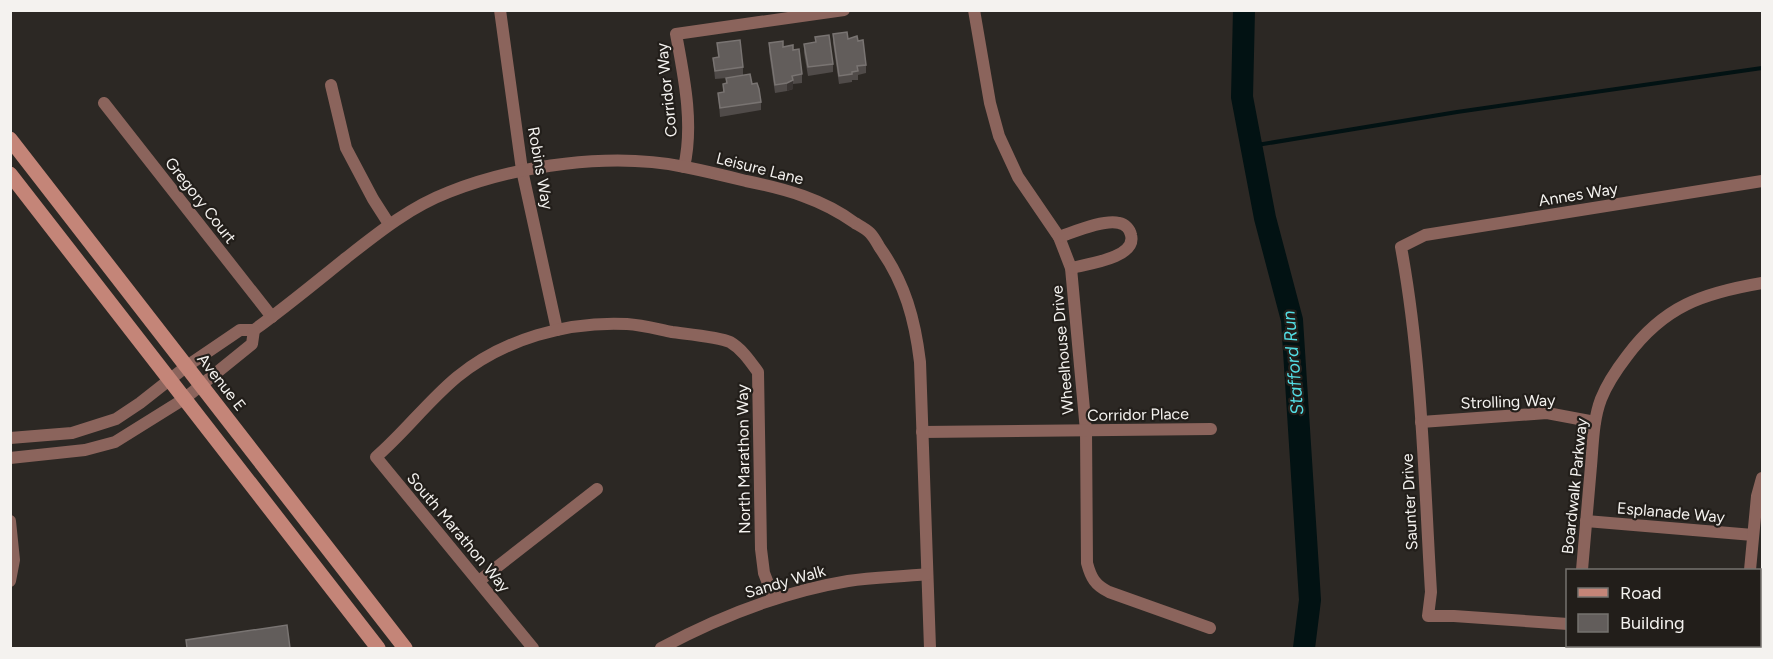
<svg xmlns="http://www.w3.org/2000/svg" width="1773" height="659" viewBox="0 0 1773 659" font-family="Figtree,sans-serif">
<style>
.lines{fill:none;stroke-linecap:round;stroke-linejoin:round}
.stream{stroke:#021213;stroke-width:4}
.river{stroke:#021213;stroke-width:22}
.street{stroke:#8b645c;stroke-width:12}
.secondary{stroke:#c48578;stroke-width:15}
.wall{fill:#504b49}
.shaded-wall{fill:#3a3533}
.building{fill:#625d5b;stroke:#797472;stroke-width:1.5}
.labels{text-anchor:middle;stroke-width:4.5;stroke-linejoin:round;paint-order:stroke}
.street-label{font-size:16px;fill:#f4f2ef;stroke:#221e1a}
.water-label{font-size:18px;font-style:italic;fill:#53dee5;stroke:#221e1a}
</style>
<rect width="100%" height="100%" fill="#2c2824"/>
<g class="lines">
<path class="stream" d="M1251,146L1457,112L1762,68"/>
<path class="river" d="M1244,10L1242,97L1265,218L1292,320L1310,600L1304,648"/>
<g class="street">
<path d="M500,10L522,170L557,330"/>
<path d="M974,10L990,103L999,136L1018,177L1059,237L1071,268L1086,431L1087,563C1091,578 1095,585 1109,592L1210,628"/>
<path d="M331,85L346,148L373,199L389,224"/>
<path d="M104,103L272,317"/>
<path d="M684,167C694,124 684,77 676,34L844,10"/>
<path d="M1059,237C1074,232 1104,219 1119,223C1125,224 1130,229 1131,235C1137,258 1087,264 1071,268"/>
<path d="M1421,422L1547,413L1595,422"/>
<path d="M922,432L1211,429"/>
<path d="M10,438L72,433L116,419L140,403L187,366L240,330H254C286,307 316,282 346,258C379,232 410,207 449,192C518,165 611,152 685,167C705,171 726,176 746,181C786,189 822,199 855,223C860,226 866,229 870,233C874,237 877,243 880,248C905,283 915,320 920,362L930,648"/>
<path d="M10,458L85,450L115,442L184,399L252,344L254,330"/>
<path d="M10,521L14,560L10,581"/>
<path d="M1586,521L1753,535"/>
<path d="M1582,570C1585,536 1588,501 1591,466C1593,444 1593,420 1601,399C1607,384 1617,369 1627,356C1664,306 1703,293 1762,283"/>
<path d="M1750,570L1757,496L1762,478"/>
<path d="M479,581L597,489"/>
<path d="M1568,624L1454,616H1428L1431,592C1424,477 1422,361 1401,247L1425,235L1762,181"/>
<path d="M533,648L376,457C405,432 427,402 457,377C504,339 567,321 627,324C642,325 657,329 672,332C686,334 719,337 730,342C742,349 750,361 758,372L761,549L764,573L774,599"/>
<path d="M661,648C719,617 782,592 848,581C874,577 900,577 927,574"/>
<path d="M1576,648V646"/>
<path d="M1745,648L1746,646"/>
</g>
<g class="secondary">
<path d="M10,139L405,648"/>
<path d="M10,174L378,648"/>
</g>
</g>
<g class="wall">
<path d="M833,34L858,41L866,65V73L858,75V80H852V82L839,84L833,43Z"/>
<path d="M815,37L833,64V72L808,76L804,53V44L815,42Z"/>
<path d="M717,43L743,67V75L752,84L761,102V110L720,117L718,93H723V84L726,83V78H727L715,79L713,58L718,57Z"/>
<path d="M769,43L793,50L802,74V83L793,84V89L787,91L775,93L769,52Z"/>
</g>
<path class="shaded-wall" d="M793,80V89L787,91V83Z"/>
<g class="building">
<path d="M847,32L848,39L857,36L858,41L863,40L866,65L857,66L858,71L852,72V74L839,76L833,34Z"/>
<path d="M829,35L833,64L808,67L804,44L816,42L815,37Z"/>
<path d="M740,40L743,67L715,71L713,58L719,57L717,43Z"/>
<path d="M783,41V47L793,45V50L799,49L802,74L792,76L793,80L787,83L775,85L769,43Z"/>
<path d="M750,74L752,84L757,83L759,89L761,102L720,108L718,93L724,92L723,84L727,83L726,78Z"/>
<path d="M287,625L290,648H187L186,640Z"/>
</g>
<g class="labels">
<g class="street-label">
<text transform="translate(666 90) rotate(-96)" y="6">Corridor Way</text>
<text transform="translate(541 168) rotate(80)" y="6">Robins Way</text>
<text transform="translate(760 168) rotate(14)" y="6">Leisure Lane</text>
<text transform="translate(1578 194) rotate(-9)" y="6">Annes Way</text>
<text transform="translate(201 200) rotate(52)" y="6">Gregory Court</text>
<text transform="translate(1062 350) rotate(-95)" y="6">Wheelhouse Drive</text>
<text transform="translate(222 382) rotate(52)" y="6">Avenue E</text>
<text transform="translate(1508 401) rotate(-2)" y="6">Strolling Way</text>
<text transform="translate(1138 414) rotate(-1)" y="6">Corridor Place</text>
<text transform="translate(743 459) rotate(-91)" y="6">North Marathon Way</text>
<text transform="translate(1574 486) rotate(-84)" y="6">Boardwalk Parkway</text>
<text transform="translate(1409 502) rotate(-93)" y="6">Saunter Drive</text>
<text transform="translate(1671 512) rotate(5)" y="6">Esplanade Way</text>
<text transform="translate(459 532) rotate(50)" y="6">South Marathon Way</text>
<text transform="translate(785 581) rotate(-16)" y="6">Sandy Walk</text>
</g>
<g class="water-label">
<text transform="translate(1293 363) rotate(-95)" y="6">Stafford Run</text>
</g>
</g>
<rect width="1773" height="659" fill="none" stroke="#f4f2ef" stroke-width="24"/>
<rect x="1566" y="569" width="195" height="78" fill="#221e1a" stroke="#76736f" stroke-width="1.5"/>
<rect x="1578" y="588" width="30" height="9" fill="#c48578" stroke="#76736f" stroke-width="1.5"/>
<text x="1620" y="599" font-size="18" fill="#f4f2ef">Road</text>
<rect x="1578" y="614" width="30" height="18" fill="#625d5b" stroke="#76736f" stroke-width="1.5"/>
<text x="1620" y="629" font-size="18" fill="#f4f2ef">Building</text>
</svg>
